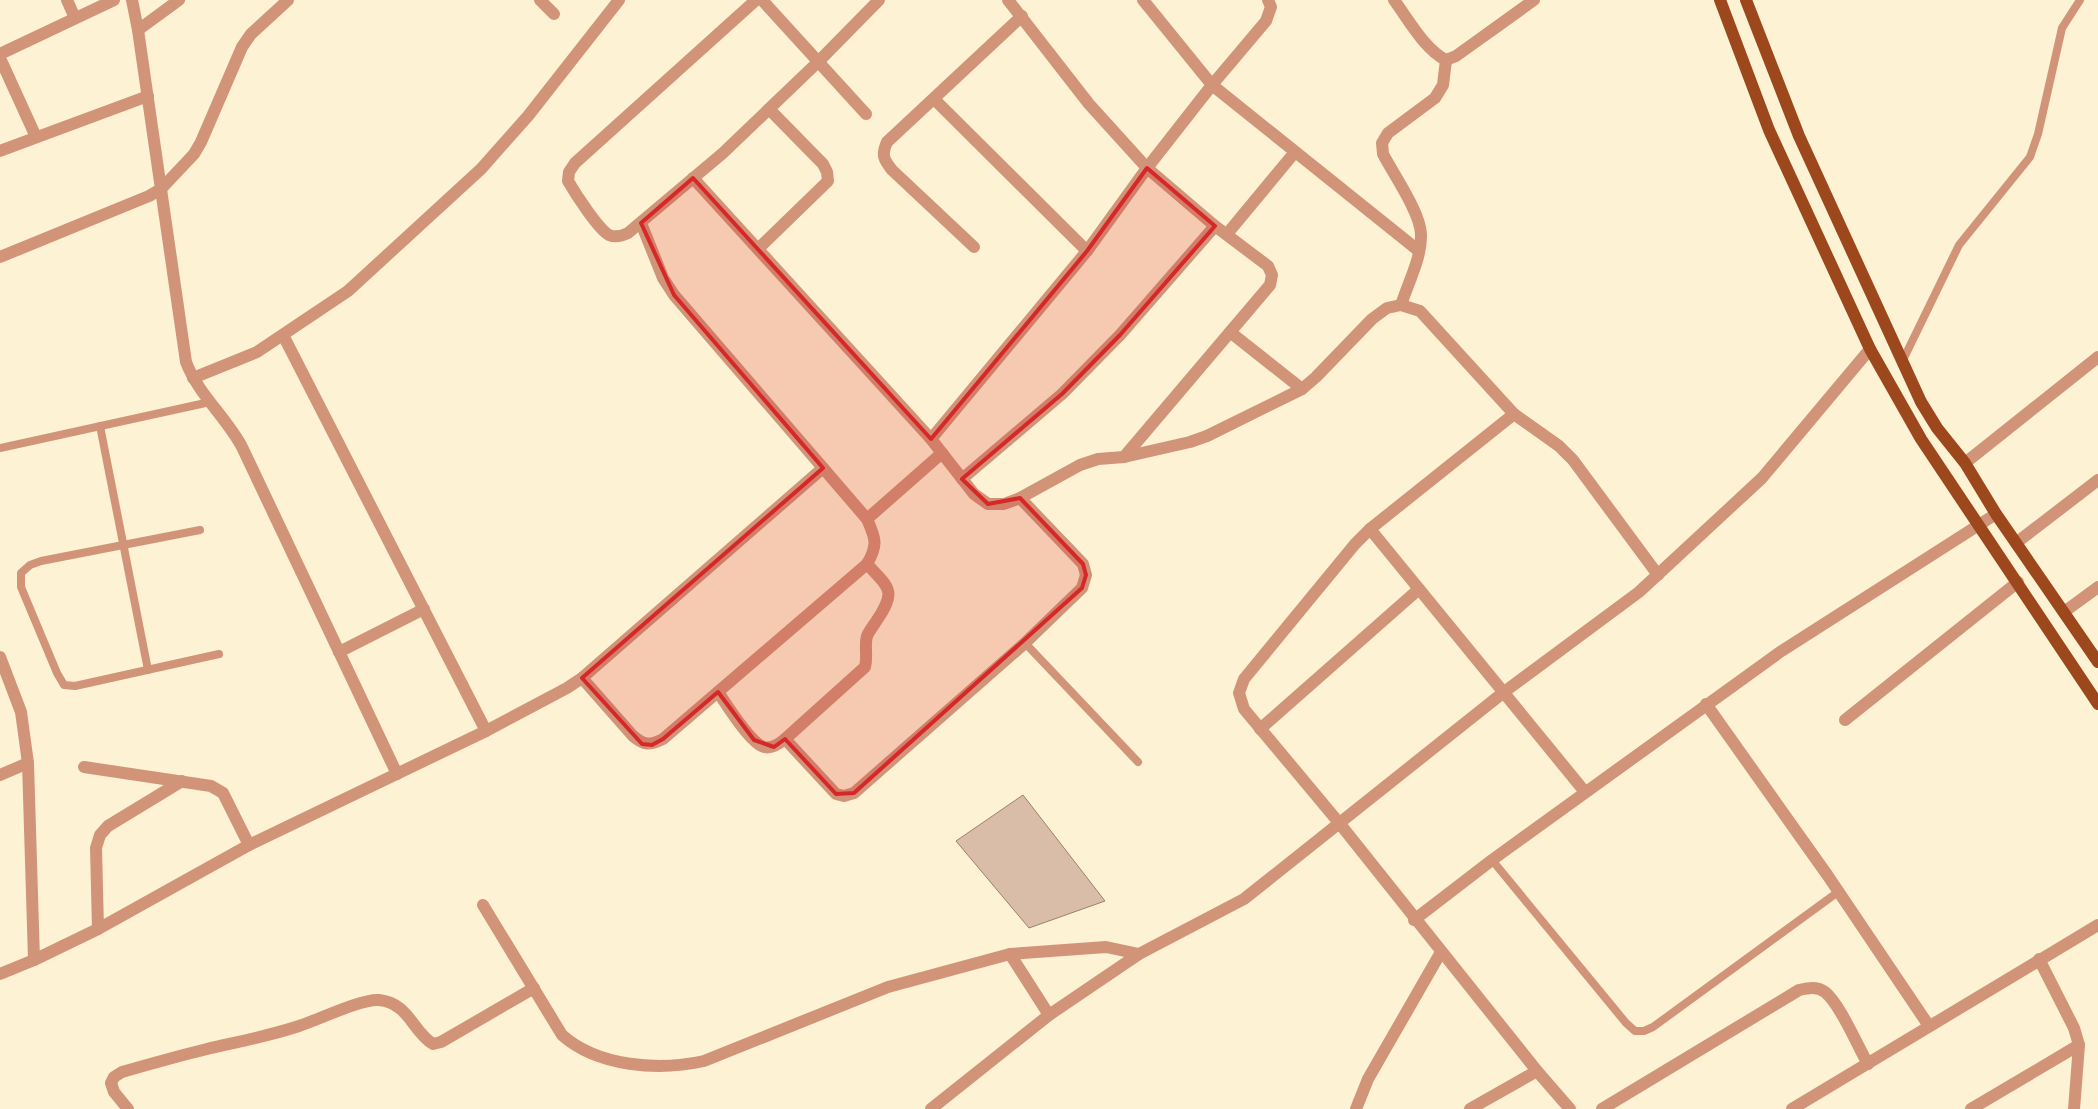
<svg xmlns="http://www.w3.org/2000/svg" width="2098" height="1109" viewBox="0 0 2098 1109" font-family="'Alegreya Sans',sans-serif">
<style>
.building{fill:#d9bda9;stroke:#9b816e}
.lines{fill:none;stroke-linecap:round;stroke-linejoin:round}
.lane{stroke:#d29479;stroke-width:8}
.street{stroke:#d29479;stroke-width:12}
.primary{stroke:#9d471c;stroke-width:12}
.marked{fill:#d62828;fill-opacity:0.2;stroke:#d62828;stroke-width:4;stroke-linejoin:round}
</style>
<rect width="100%" height="100%" fill="#fdf3d4"/>
<path class="building" d="M1023,795L1105,901L1029,928L956,841Z"/>
<g class="lines">
<g class="lane">
<path d="M1902,362L1959,245L2030,157L2038,134L2062,28L2080,0"/>
<path d="M100,426L148,670"/>
<path d="M0,448L210,402"/>
<path d="M200,530L41,561L30,565L21,573V587L57,673L64,685L75,686L219,654"/>
<path d="M1025,643L1138,762"/>
<path d="M1492,860L1626,1023L1635,1031H1644L1653,1027L1838,892"/>
</g>
<g class="street">
<path d="M67,0L75,18"/>
<path d="M132,0L138,30L186,362C198,394 226,417 242,447L397,774"/>
<path d="M540,0L554,14"/>
<path d="M756,0L575,163L569,172L568,181C575,193 598,229 609,235C616,238 622,236 628,233L723,153L819,61L879,0"/>
<path d="M762,0L866,114"/>
<path d="M1008,0L1089,104L1147,168L1215,226L1268,266L1272,275L1270,285L1124,457"/>
<path d="M1143,0L1212,85L1419,251"/>
<path d="M1394,0C1408,19 1425,50 1446,60L1456,56L1534,0"/>
<path d="M138,30L179,0"/>
<path d="M0,54L114,0"/>
<path d="M0,58L36,137"/>
<path d="M934,99L1087,251"/>
<path d="M0,151L148,96"/>
<path d="M693,178L931,439L974,494L988,504H1004L1020,498L1080,465L1098,459L1124,457L1190,442L1207,436L1302,389L1316,377L1372,319L1387,308L1401,305L1420,311L1514,414L1559,446L1573,460L1658,575"/>
<path d="M1227,234L1295,152"/>
<path d="M974,247L892,170C884,160 881,155 887,142L1022,16"/>
<path d="M758,249L828,181L827,172L823,164L769,109"/>
<path d="M0,257L149,196L161,189L194,154L201,142L242,47L251,34L288,0"/>
<path d="M1401,305C1408,283 1422,257 1421,234C1420,212 1394,175 1383,154L1382,143L1388,133L1435,98L1443,85L1446,60"/>
<path d="M1230,332L1302,389"/>
<path d="M283,335L486,731"/>
<path d="M193,378L257,352L348,291L481,169L528,116L619,0"/>
<path d="M1514,414L1370,529L1355,544L1244,679L1239,693L1244,709L1340,824L1537,1071L1570,1109"/>
<path d="M931,439L1087,251L1147,168L1212,85L1266,21L1271,7L1268,0"/>
<path d="M1965,463L2098,357"/>
<path d="M962,479L1062,394L1120,335L1215,226"/>
<path d="M867,519L942,453"/>
<path d="M1370,529L1585,792"/>
<path d="M2016,543L2098,480"/>
<path d="M2064,612L2098,587"/>
<path d="M339,652L424,609"/>
<path d="M0,657L21,712L28,763L34,960"/>
<path d="M582,678L633,736C644,745 649,746 663,739L867,564C878,545 876,539 867,519L674,295L663,278L641,223"/>
<path d="M718,692C727,705 750,743 764,747C772,749 779,744 785,739L865,667C868,656 864,646 867,636C869,631 874,625 877,620C897,590 889,588 867,564"/>
<path d="M1706,704L1828,876L1929,1026"/>
<path d="M1845,720L2018,582"/>
<path d="M1260,729L1419,589"/>
<path d="M785,739L836,794L844,796L854,793L1025,643L1082,588L1086,575L1083,564L1020,498"/>
<path d="M84,767L211,786L223,793L249,845"/>
<path d="M0,775L28,763"/>
<path d="M483,905L562,1035C598,1067 659,1071 704,1061L888,987L1010,954L1106,947L1139,954"/>
<path d="M1414,920L1492,860L1780,652L1996,514"/>
<path d="M98,929L96,848L100,835L108,826L182,781"/>
<path d="M1010,954L1049,1015"/>
<path d="M2039,959L2074,1028L2079,1045L2074,1109"/>
<path d="M0,974L34,960L98,929L249,845L486,731L567,688L582,678L823,468"/>
<path d="M128,1109L114,1092L111,1083L114,1077L122,1072C150,1064 178,1056 207,1049C237,1042 269,1036 299,1026C318,1020 360,999 379,1000C409,1003 412,1031 433,1044L441,1042L534,988"/>
<path d="M931,1109L1049,1015L1139,954L1244,899L1504,692L1639,592L1762,478L1870,349"/>
<path d="M1356,1109L1368,1079L1441,952"/>
<path d="M1470,1109L1537,1071"/>
<path d="M1602,1109L1799,990C1808,988 1817,986 1825,992C1840,1004 1858,1047 1868,1064"/>
<path d="M1792,1109L2098,925"/>
<path d="M1971,1109L2079,1045"/>
</g>
<g class="primary">
<path d="M1720,0L1769,130L1870,349L1921,439L2098,704"/>
<path d="M1746,0L1799,136L1921,402L1937,428L1965,463L1996,514L2098,662"/>
</g>
</g>
<path class="marked" d="M1147,168L1215,226L1120,335L1062,394L962,479L988,504L1020,498L1083,564L1086,575L1082,588L854,793L836,794L785,739L774,747L754,740L718,692L663,739L652,745L642,744L582,678L823,468L674,295L641,223L693,178L931,439L1087,251Z"/>
</svg>
